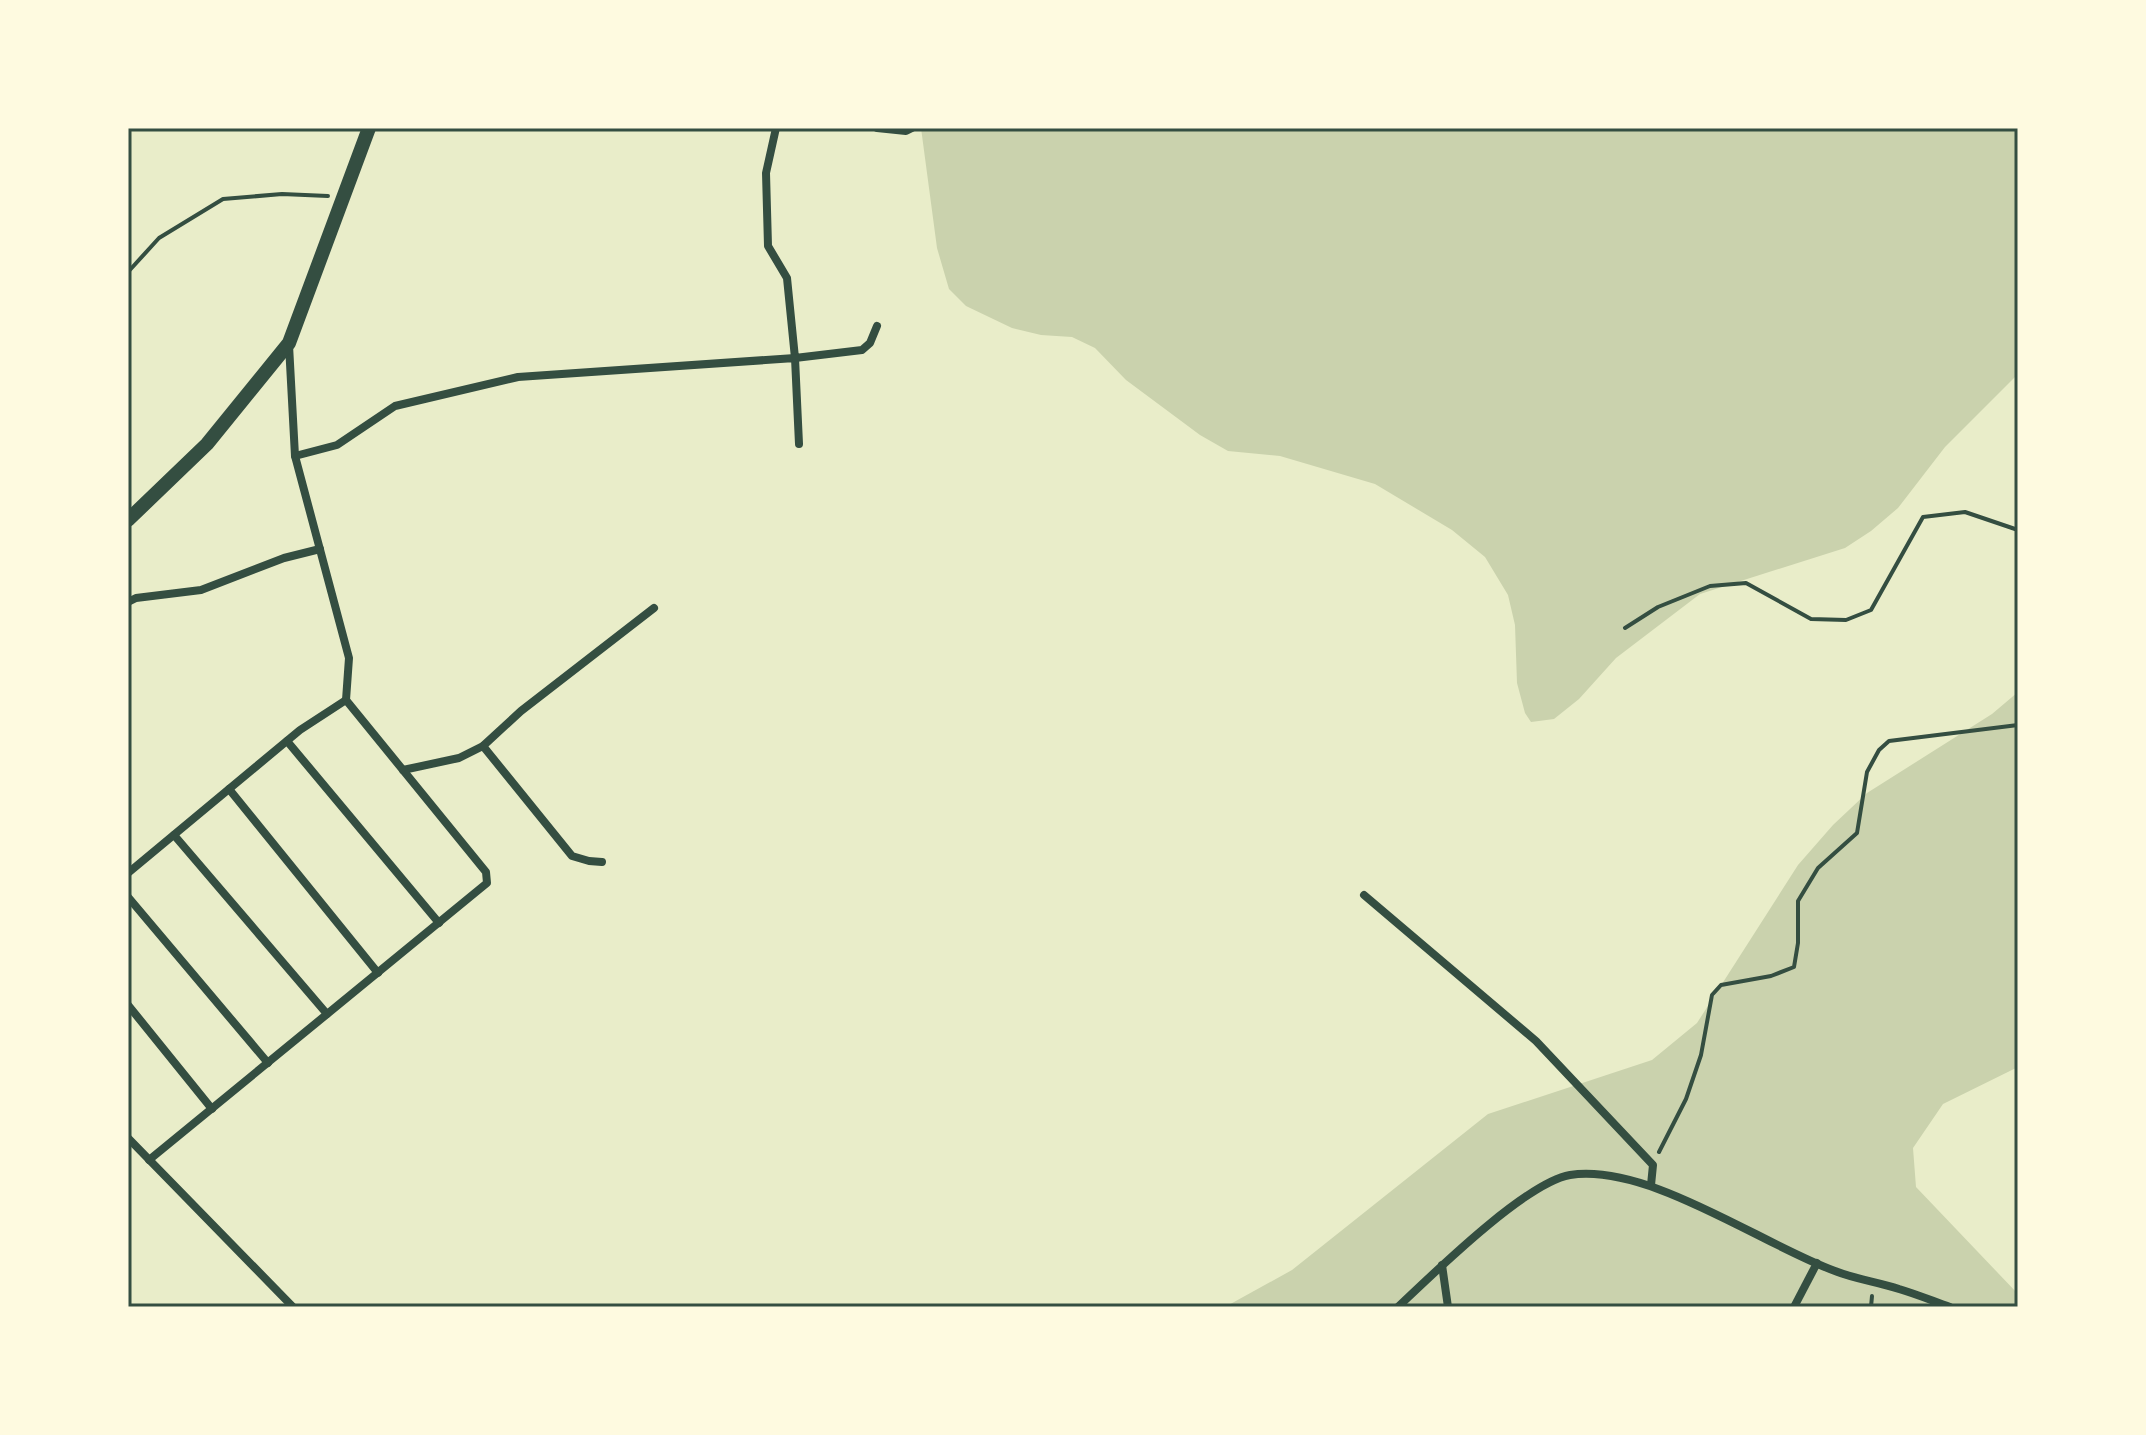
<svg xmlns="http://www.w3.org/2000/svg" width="2146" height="1435" viewBox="0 0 2146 1435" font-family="'Sofia Sans Condensed',sans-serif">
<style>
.green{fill:#cad2ad}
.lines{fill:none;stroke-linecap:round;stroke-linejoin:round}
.path{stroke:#344e41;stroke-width:4}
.minor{stroke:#344e41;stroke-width:8}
.secondary{stroke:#344e41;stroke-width:14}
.neatline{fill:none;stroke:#344e41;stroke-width:3}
</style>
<rect width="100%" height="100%" fill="#e9edc9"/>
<g class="green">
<path d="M921,128H2018V374L1945,447L1898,508L1871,531L1845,548L1700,594L1616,658L1579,699L1554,719L1531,722L1525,713L1517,683L1515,625L1508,595L1485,557L1452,530L1375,484L1280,456L1228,451L1200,435L1126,380L1095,348L1072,337L1041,335L1012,328L966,306L949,289L937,248Z"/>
<path d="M2018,692V1067L1943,1104L1913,1148L1916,1187L2018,1294V1307H1225L1292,1270L1488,1114L1652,1060L1697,1023L1798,865L1833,825L1867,793L1992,714Z"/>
</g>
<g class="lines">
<g class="path">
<path d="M128,272L159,238L223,199L282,194L328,196"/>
<path d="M1625,628L1658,607L1710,586L1746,583L1811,619L1846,620L1871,610L1923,517L1965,512L2018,530"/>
<path d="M1659,1152L1686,1099L1701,1055L1712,995L1721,985L1771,976L1794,967L1798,943V901L1818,868L1857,833L1867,772L1879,750L1889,741L2018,725"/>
<path d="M1871,1307L1872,1296"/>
</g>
<g class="minor">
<path d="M776,128L766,173L768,246L787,278L795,358L862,350L870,343L877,326"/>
<path d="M877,128L906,131L912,128"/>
<path d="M295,456L337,445L395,406L518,377L795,358L799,444"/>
<path d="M128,602L136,598L201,590L284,558L320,549"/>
<path d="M287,741L439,923"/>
<path d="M483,746L572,856L589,861L602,862"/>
<path d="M403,770L459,758L483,746L521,711L654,608"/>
<path d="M229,789L378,973"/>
<path d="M174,835L327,1014"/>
<path d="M128,873L300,730L346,700"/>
<path d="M1364,895L1536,1041L1653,1165L1651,1185"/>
<path d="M128,897L268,1063"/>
<path d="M128,1005L212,1109"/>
<path d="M128,1138L293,1307"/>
<path d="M149,1160L487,883L486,872L346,700L349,658L295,456L289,345"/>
<path d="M1442,1265L1448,1307"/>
<path d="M1398,1307C1433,1274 1525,1183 1570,1175C1648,1163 1761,1244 1835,1271C1855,1279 1878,1282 1899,1289C1916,1294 1933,1301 1950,1307"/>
<path d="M1794,1307L1817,1263"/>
</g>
<path class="secondary" d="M128,520L207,444L289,343L369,128"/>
</g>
<rect width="2146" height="1435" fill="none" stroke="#fefae0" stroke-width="260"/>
<rect x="130" y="130" width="1886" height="1175" class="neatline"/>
</svg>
